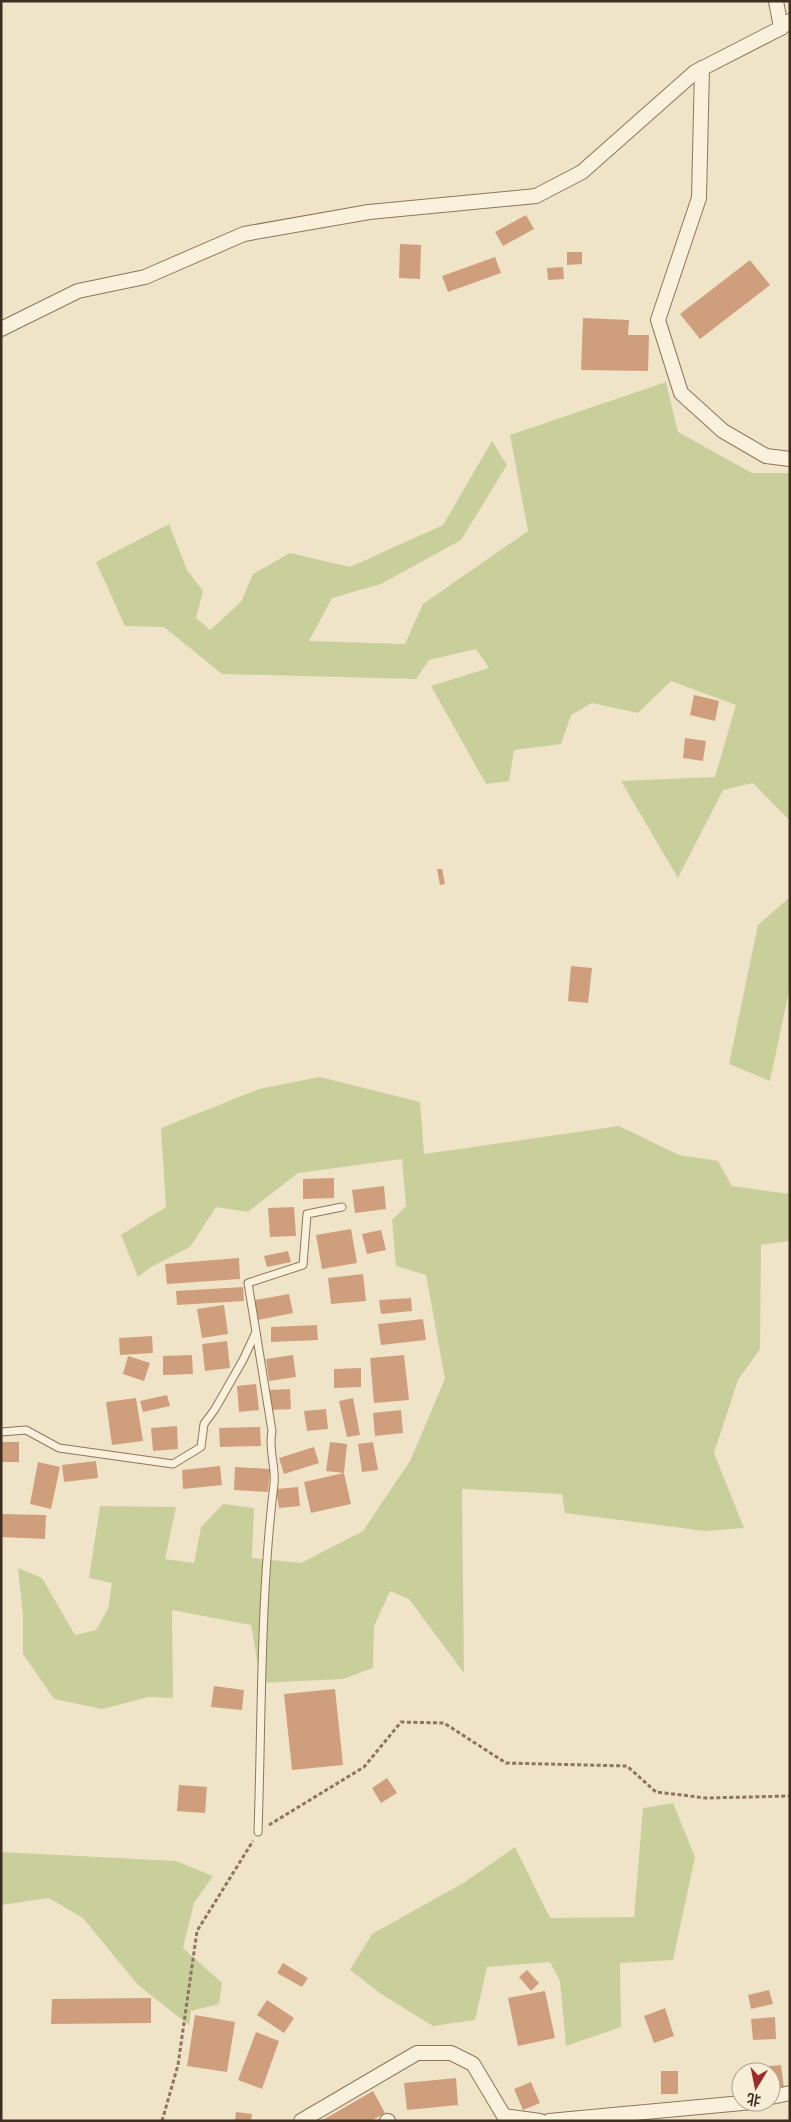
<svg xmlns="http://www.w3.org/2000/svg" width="791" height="2122" viewBox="0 0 791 2122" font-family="Literata,'Noto Sans SC',serif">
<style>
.green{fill:#c9cf9b}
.building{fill:#cf9f7d}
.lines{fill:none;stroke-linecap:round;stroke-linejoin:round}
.lane-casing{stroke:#8d765c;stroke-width:9}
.street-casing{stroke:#8d765c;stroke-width:16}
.path{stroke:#8d765c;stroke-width:3;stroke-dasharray:4 2.5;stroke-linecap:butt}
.lane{stroke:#faf1dc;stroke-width:7}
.street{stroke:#faf1dc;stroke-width:14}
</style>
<rect width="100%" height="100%" fill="#f0e4c8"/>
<g class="green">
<path d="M666,382L678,432L752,473H790V821L753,783L723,790L678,878L621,781L715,777L736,705L671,681L638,713L592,703L571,715L561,744L514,750L509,781L486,784L431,686L489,668L476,649L429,660L416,679L222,674L164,627L125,626L96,562L169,524L187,570L203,591L196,618L210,630L241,602L253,574L290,553L350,567L443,525L492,441L507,465L461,540L381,584L332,598L309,641L405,644L423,604L528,531L510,435Z"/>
<path d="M790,897V986L770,1081L729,1064L758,925Z"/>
<path d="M320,1077L420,1102L424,1154L619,1126L679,1155L718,1161L732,1186L790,1194V1241L761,1245L760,1349L738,1380L714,1453L744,1528L705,1531L565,1513L562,1494L462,1489L464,1673L409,1599L390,1591L374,1626L373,1668L343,1679L261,1683L251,1625L172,1610L173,1698L149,1697L102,1709L54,1699L23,1654V1616L18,1568L42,1578L75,1635L96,1630L108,1609L112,1583L89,1578L100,1506L176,1507L165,1559L194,1563L201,1527L223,1504L254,1508L252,1558L301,1563L363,1531L410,1461L445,1379L426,1275L396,1266L392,1220L406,1206L402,1159L298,1173L248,1212L216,1207L190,1247L151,1267L138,1277L121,1235L166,1207L161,1128L259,1089Z"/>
<path d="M673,1803L695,1857L673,1960L620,1963L621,2027L566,2046L560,1981L550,1962L487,1967L475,2020L433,2026L381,1994L350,1970L372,1934L465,1882L515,1847L550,1918L634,1917L643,1808Z"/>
<path d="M1,1852L176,1861L213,1876L194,1903L183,1948L222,1983L219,2004L191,2011L189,2025L138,1985L83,1918L49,1898L1,1905Z"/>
</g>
<g class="building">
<path d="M526,215L534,229L503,246L495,232Z"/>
<path d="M400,244L421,245L420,279L399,278Z"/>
<path d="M567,252H582V264L567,265Z"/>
<path d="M495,257L501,273L448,292L442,276Z"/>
<path d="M750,260L770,285L700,339L680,314Z"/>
<path d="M563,267L564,279L548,280L547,268Z"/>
<path d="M583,318L629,320L628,335H649L648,371L581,370Z"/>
<path d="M694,695L719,701L715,721L690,715Z"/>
<path d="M685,738L706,741L703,761L683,758Z"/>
<path d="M437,869H442L445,884L440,885Z"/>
<path d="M571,966L592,968L588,1003L568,1001Z"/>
<path d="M334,1178V1198L303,1199V1179Z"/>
<path d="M384,1186L386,1209L355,1213L352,1190Z"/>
<path d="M294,1207L296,1236L270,1237L268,1208Z"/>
<path d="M351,1229L357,1263L322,1269L316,1235Z"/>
<path d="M381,1230L386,1250L367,1254L362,1234Z"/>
<path d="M288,1251L291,1262L267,1267L264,1256Z"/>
<path d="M239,1258L240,1279L167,1284L165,1264Z"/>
<path d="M363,1274L366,1301L331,1304L328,1278Z"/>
<path d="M243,1287L244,1301L177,1305L176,1291Z"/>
<path d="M289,1294L293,1313L258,1320L255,1300Z"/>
<path d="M411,1298L412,1311L381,1314L379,1300Z"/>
<path d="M224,1305L228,1334L202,1338L197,1309Z"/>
<path d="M423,1319L426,1340L381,1345L378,1324Z"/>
<path d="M317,1325L318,1340L271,1342V1327Z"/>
<path d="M152,1336L153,1353L120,1355L119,1338Z"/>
<path d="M227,1341L230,1368L205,1371L202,1344Z"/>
<path d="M192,1355L193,1374L163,1375V1356Z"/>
<path d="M293,1355L296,1377L269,1381L266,1359Z"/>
<path d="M404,1355L409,1400L374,1403L370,1358Z"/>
<path d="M128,1356L150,1363L144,1381L123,1374Z"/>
<path d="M361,1368V1387L334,1388V1369Z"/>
<path d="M256,1384L259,1410L239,1412L237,1386Z"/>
<path d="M290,1389L291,1409L271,1410L270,1390Z"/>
<path d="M167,1395L170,1406L143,1412L140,1401Z"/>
<path d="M136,1398L143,1441L112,1445L106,1402Z"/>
<path d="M353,1398L360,1435L347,1437L339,1401Z"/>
<path d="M326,1409L328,1429L307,1431L304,1411Z"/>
<path d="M401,1410L403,1433L375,1436L373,1413Z"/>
<path d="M177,1426L178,1449L153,1451L151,1428Z"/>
<path d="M260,1427L261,1446L220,1447L219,1428Z"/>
<rect x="1" y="1442" width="18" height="20"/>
<path d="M330,1442L347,1444L344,1473L351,1504L311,1513L304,1482L344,1473L326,1471Z"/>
<path d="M373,1442L378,1470L362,1472L358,1444Z"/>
<path d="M314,1447L319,1463L284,1474L279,1458Z"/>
<path d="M96,1461L98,1478L64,1482L62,1465Z"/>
<path d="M38,1462L60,1467L51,1509L30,1504Z"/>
<path d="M220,1466L222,1485L183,1489L182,1470Z"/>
<path d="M235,1467L270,1469L268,1492L234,1490Z"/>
<path d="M298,1487L300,1506L279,1508L276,1489Z"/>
<path d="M1,1514L46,1515L45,1539L1,1537Z"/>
<path d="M214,1686L244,1690L242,1710L211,1707Z"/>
<path d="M335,1689L343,1765L292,1770L284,1694Z"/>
<path d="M387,1778L397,1793L381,1803L372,1788Z"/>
<path d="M179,1785L207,1787L205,1813L177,1811Z"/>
<path d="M283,1963L308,1978L302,1987L277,1973Z"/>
<path d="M527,1970L539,1983L531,1991L519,1977Z"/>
<path d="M769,1990L773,2004L751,2009L748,1995Z"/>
<path d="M545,1991L555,2038L518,2046L508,1998Z"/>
<path d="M151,1998V2023L51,2024L52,1999Z"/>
<path d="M267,2000L294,2018L284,2033L257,2015Z"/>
<path d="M665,2008L674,2036L654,2043L644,2016Z"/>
<path d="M195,2015L235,2022L227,2072L187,2066Z"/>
<path d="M775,2017L776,2039L753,2040L751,2019Z"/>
<path d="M256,2032L279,2041L262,2089L238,2080Z"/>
<path d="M781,2065L784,2088L771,2089V2072H758V2067Z"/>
<rect x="661" y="2071" width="17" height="23"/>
<path d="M456,2078L458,2105L407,2110L404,2083Z"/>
<path d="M531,2082L540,2103L523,2110L514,2089Z"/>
<path d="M373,2091L385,2113L371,2121H321Z"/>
<path d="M236,2112L252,2114L251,2121H235Z"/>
</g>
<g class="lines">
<g class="lane-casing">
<g id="lane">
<path d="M256,1332L272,1431C268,1449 276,1466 274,1484C260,1599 262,1716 258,1832"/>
<path d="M1,1432L26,1430L59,1448L173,1464L201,1447L204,1424L215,1409L243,1360L256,1332L248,1283L303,1265L307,1214L342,1207"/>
</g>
</g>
<g class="street-casing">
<g id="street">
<path d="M776,1L781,28L790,21"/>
<path d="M702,68L699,198L658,320L681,393L723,431L766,456L790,459"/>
<path d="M1,329L78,291L145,277L244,234L369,212L536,196L582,172L695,72L781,28"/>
<path d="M771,2097L790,2093"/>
<path d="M301,2121L417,2053H451L473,2064L504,2116L540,2121"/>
<path d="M387,2121H388"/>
<path d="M549,2121L753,2102"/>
</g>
</g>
<g class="path">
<path d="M269,1825L364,1767L401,1722L444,1723L506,1763L627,1766L656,1792L706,1798L790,1796"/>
<path d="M162,2121L178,2065L197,1931L253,1841"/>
</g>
<use href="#lane" class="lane"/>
<use href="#street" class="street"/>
</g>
<rect width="791" height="2122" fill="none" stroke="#3d2e20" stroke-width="5"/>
<g transform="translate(756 2087) rotate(190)"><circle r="24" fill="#f7eed8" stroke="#ada18e"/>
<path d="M0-4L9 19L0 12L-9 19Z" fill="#9e2a2b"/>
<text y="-8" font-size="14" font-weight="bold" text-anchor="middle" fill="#3d2e20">北</text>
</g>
</svg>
